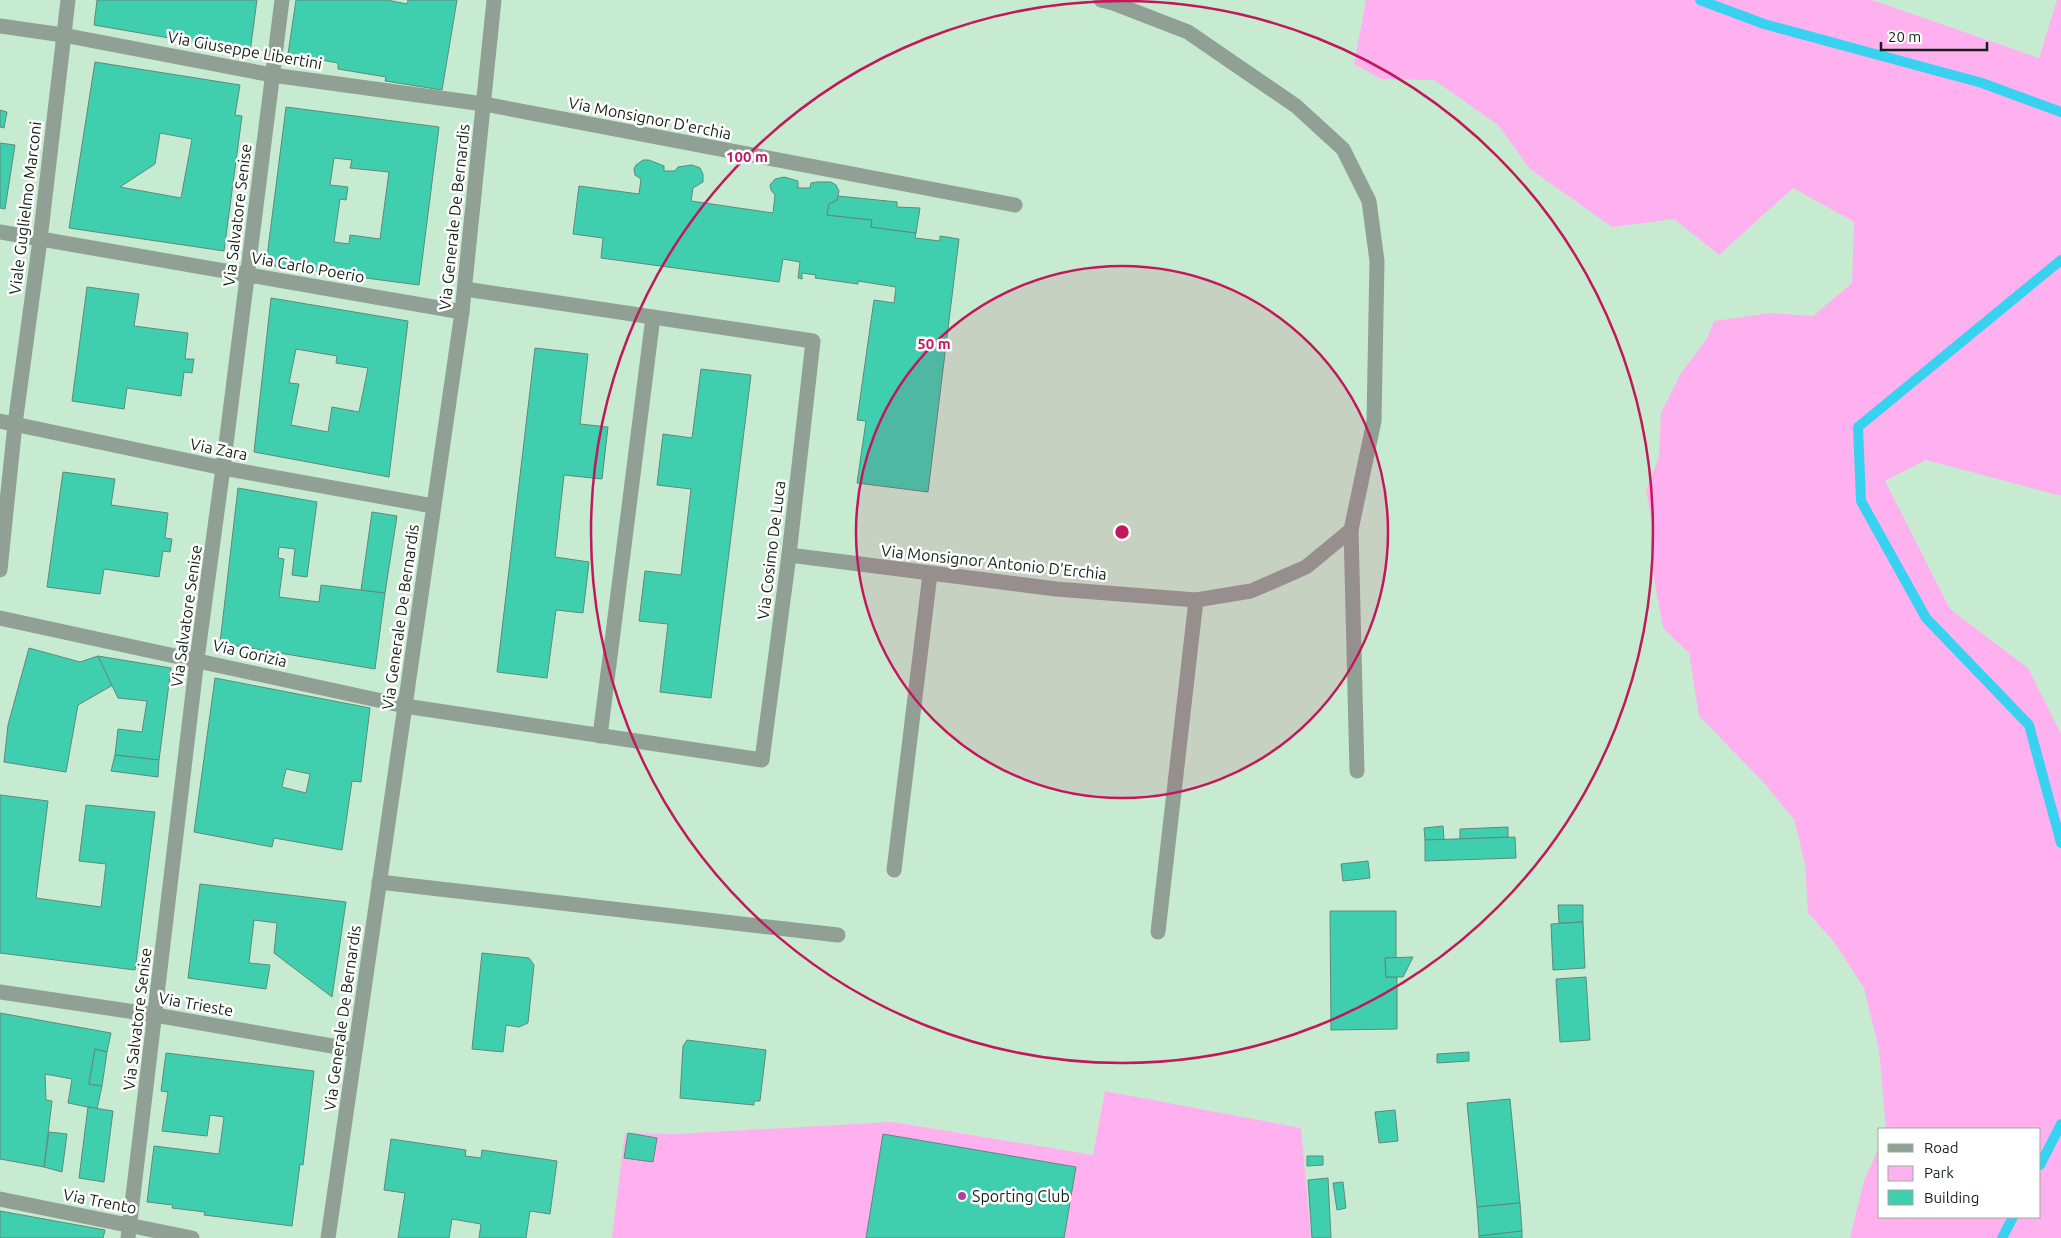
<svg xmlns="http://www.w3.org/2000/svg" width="2061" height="1238" viewBox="0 0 2061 1238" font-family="Ubuntu,sans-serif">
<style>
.green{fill:#ffb1ef}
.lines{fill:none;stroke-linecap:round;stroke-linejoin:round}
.stream{stroke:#36d2f0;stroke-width:10}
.building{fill:#3fcfae;stroke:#5f897d;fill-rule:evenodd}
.minor{stroke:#91a095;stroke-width:15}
.ring{fill:none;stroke:#c2185b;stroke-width:2.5}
.poi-dot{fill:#af419e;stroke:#fff;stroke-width:2}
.labels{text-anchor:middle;stroke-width:5;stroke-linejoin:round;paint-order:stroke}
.street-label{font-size:16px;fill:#152219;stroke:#fff}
.poi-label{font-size:16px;fill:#152219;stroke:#fff;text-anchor:start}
.centre{fill:#c2185b;stroke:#fff;stroke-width:2.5}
.ring-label{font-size:15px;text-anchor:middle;font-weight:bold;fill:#c2185b;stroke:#fff;stroke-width:5;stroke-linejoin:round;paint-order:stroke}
</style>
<rect width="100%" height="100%" fill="#c7ebd1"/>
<g class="green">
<path d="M1366,0H1872L2039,58L2057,0H2061V496L1926,460L1885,481L1950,609L2028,668L2061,734V1238H1850L1864,1181L1880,1145V1217H2040V1129H1886L1879,1050L1864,988L1834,942L1808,913L1805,864L1794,819L1763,782L1699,716L1689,653L1663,628L1652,567L1651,517L1646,490L1659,457L1661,413L1681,373L1707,339L1714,321L1772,313L1813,316L1852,283L1854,222L1793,188L1719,255L1674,219L1612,227L1530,169L1498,125L1434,80L1381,79L1354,64Z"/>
<path d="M1105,1091L1301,1128L1311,1238H612L625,1133L674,1134L893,1122L1093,1155Z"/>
</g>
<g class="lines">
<g class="stream">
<path d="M1700,0L1764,24L1982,83L2061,112"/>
<path d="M2061,260L1858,427L1861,501L1926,618L2029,725L2061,843"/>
<path d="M2040,1165L2061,1124"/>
<path d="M2002,1238L2013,1217"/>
</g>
</g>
<g class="building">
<path d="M97,0H257L250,52L94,25Z"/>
<path d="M296,0H387L407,4L408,0H457L442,90L385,81L386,77L338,69V63L288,54Z"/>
<path d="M95,62L240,85L235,115L242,116L224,251L69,228ZM160,133L192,139L181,198L120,187L155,164Z"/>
<path d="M286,107L439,127L419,285L266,265ZM334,158L352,160L350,168L389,172L380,239L350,235L349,244L334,242L340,199L346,200L348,187L330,185Z"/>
<path d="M0,110L7,112L4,128L0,127Z"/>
<path d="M0,143L15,145L5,209L0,208Z"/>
<path d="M643,160H649L664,166V171H675L678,167L692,165L700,168L703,174V182L693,188L691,201L773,213L775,195L771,190L770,185L775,179L784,177L798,181V188H810L811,183L817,182H831L836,185L839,191L837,200L829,204L827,215L872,220L871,227L916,233L915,238L940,241V236L959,239L928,492L857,483L866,421L857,420L874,300L894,303L896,287L858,281V284L815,278L816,275L802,273V279L798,278L800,262L783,259L779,282L601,258L603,238L573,234L579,186L639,194L641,179L635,175L634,169L636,165Z"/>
<path d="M838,196L897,202V207L920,208L916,233L871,227L872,220L827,215L829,204L837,200Z"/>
<path d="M87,287L139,294L134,326L188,333L185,359H194L192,373L184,372L181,396L127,388L124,409L72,401Z"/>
<path d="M271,298L408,321L389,477L254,452ZM296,349L337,356L336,363L368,368L359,412L332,407L328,432L291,425L299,384L289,383Z"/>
<path d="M535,348L588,354L580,424L608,427L602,479L564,475L555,557L589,562L583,613L556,610L547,678L497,672Z"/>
<path d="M701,369L751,375L711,698L660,692L668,624L639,621L645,571L681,575L691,489L657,485L663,434L692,438Z"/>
<path d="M63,472L115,479L111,505L168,513L165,538L172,539L170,552L163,551L159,577L104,569L100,594L47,587Z"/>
<path d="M238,488L317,502L307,577L292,575L295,549L279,547L278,558L284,559L279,597L319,602L321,585L385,593L375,669L220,643Z"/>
<path d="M372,512L397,516L385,593L361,590Z"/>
<path d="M29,648L80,662L98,656L113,685L78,705L66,772L4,762L8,725Z"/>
<path d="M98,656L171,668L159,760L115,755L118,729L142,732L147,701L118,698Z"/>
<path d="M215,678L370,708L361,782L352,781L342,850L274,838L272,847L194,832ZM286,769L310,774L306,793L282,787Z"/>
<path d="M115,755L159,760L158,777L111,771Z"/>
<path d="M0,795L48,801L36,898L101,907L106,864L79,861L86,805L155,812L135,970L0,953Z"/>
<path d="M1443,826L1444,840H1425L1424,828Z"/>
<path d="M1508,827V837L1460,839V829Z"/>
<path d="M1515,837L1516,858L1425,861V840Z"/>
<path d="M1368,861L1370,878L1343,881L1341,864Z"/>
<path d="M200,884L346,902L332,997L274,953L277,923L254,920L249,963L270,965L266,989L188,978Z"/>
<path d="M1558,905H1583V922L1559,923Z"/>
<path d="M1330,911H1396V958H1385L1386,977H1397V1029L1331,1030Z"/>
<path d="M1583,922L1585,968L1553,970L1551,924Z"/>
<path d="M482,953L529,958L534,965L528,1023L519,1027L506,1025L503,1052L472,1049Z"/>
<path d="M1413,957L1403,977H1386L1385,958Z"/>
<path d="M1586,977L1590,1040L1560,1042L1556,979Z"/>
<path d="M0,1013L111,1033L107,1052L95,1049L89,1084L102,1086L97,1109L68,1103L72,1079L45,1074L46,1100L52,1101L44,1167L0,1159Z"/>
<path d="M687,1040L766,1050L760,1101H754V1105L680,1098L683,1046Z"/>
<path d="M95,1049L107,1052L102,1086L89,1084Z"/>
<path d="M1469,1052V1061L1437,1063V1054Z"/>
<path d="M166,1053L314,1071L303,1165L300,1164L292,1226L204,1215L205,1212L172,1208L173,1205L147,1202L154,1146L219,1154L224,1117L210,1115L207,1136L162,1131L168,1092L161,1091Z"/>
<path d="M1510,1099L1520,1203L1477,1207L1467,1103Z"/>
<path d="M88,1107L113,1111L104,1182L79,1178Z"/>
<path d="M1395,1110L1398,1141L1379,1143L1375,1112Z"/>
<path d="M49,1132L67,1134L62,1172L44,1167Z"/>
<path d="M628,1133L657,1138L653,1162L624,1158Z"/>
<path d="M883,1134L1076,1167L1064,1238H866Z"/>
<path d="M391,1139L466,1150L465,1156L481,1158L482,1150L557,1161L550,1214L530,1211L526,1238H479L481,1224L452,1219L449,1238H398L405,1193L384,1190Z"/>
<path d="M1307,1156H1323V1165L1307,1166Z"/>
<path d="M1328,1178L1331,1238H1312L1308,1180Z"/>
<path d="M1343,1182L1346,1208L1337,1210L1333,1183Z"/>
<path d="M1520,1203L1522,1231L1479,1236L1477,1207Z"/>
<path d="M0,1211L105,1230L103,1238H0Z"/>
<path d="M1522,1231V1238H1479V1236Z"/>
</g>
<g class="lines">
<g class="minor">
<path d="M0,26L63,35L272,75L484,104L1015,205"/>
<path d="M0,232L462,312"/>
<path d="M0,421L223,468L433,506"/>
<path d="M1351,530L1357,771"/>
<path d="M789,555L1056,589L1196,600L1251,591L1306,567L1351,530L1374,421L1377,261L1369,201L1343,149L1296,106L1188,32L1113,3L1101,0"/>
<path d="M0,570L15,424L40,240L68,0"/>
<path d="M0,618L405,706L762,760L789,555L813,341L465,289"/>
<path d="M600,736L653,317"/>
<path d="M894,870L930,574"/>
<path d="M379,882L838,935"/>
<path d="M1158,932L1196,600"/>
<path d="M0,992L155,1015L355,1050"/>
<path d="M0,1199L192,1238"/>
<path d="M128,1238L197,659L223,468L282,0"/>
<path d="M328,1238L462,312L494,0"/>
</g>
</g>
<circle cx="1122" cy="532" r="266" fill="#c2185b" fill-opacity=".12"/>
<g class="ring">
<circle cx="1122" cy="532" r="266"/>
<circle cx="1122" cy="532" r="531"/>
</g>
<circle class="poi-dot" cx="962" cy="1196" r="5"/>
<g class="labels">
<g class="street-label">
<text transform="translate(245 50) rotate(10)" y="6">Via Giuseppe Libertini</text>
<text transform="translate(650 118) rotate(11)" y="6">Via Monsignor D'erchia</text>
<text transform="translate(25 208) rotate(-83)" y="6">Viale Guglielmo Marconi</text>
<text transform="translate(237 215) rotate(-83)" y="6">Via Salvatore Senise</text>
<text transform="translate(454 217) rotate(-84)" y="6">Via Generale De Bernardis</text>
<text transform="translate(308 267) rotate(10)" y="6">Via Carlo Poerio</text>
<text transform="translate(219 449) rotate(11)" y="6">Via Zara</text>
<text transform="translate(771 550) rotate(-83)" y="6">Via Cosimo De Luca</text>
<text transform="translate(994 562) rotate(6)" y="6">Via Monsignor Antonio D'Erchia</text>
<text transform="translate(186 616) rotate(-82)" y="6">Via Salvatore Senise</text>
<text transform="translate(400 617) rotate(-82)" y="6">Via Generale De Bernardis</text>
<text transform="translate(250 653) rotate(13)" y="6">Via Gorizia</text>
<text transform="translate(196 1004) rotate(10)" y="6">Via Trieste</text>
<text transform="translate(342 1018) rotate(-82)" y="6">Via Generale De Bernardis</text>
<text transform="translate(137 1019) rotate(-83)" y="6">Via Salvatore Senise</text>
<text transform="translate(100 1201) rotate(11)" y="6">Via Trento</text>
</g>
<g class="poi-label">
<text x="972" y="1202">Sporting Club</text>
</g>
</g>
<circle cx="1122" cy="532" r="8" class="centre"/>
<g class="ring-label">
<text x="747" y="162">100 m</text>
<text x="934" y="349">50 m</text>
</g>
<rect x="1878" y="1128" width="162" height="90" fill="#ffffff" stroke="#a1a7a3"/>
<rect x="1888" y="1144" width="25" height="8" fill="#91a095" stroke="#a1a7a3"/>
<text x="1924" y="1153" font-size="15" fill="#152219">Road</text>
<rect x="1888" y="1166" width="25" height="15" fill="#ffb1ef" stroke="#a1a7a3"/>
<text x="1924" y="1178" font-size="15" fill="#152219">Park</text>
<rect x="1888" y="1190" width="25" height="15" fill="#3fcfae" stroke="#a1a7a3"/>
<text x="1924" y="1203" font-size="15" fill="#152219">Building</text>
<path d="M1881 42v8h106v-8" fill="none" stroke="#152219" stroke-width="2.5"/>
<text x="1888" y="42" font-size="15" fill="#152219" stroke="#ffffff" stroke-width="4" paint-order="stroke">20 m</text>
</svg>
